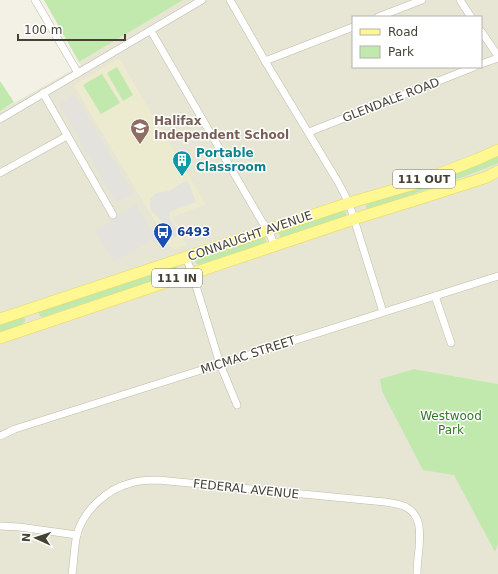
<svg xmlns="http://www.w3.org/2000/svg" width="498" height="574" viewBox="0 0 498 574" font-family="'DejaVu Sans',sans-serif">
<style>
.residential{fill:#e7e5d3;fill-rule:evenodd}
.education{fill:#eceacf}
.green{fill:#c1e8ad}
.parking{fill:#e3e2dd}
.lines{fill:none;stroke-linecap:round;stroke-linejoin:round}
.minor-casing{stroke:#bebba8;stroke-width:8}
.primary-casing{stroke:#e4d961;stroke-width:12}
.minor{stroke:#fff;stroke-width:7}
.primary{stroke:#fff792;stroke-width:11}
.labels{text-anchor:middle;stroke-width:3;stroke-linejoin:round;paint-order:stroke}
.shield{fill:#fff;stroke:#7d7b72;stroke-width:1}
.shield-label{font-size:11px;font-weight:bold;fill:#454235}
.street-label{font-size:12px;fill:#454235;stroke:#fff}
.education-label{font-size:12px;font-weight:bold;fill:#785e54;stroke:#fff;text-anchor:start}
.culture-label{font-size:12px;font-weight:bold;fill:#0d838f;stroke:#fff;text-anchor:start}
.transit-label{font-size:12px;font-weight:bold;fill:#164399;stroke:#fff;text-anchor:start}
.park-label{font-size:12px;fill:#357728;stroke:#fff}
</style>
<rect width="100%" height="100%" fill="#f3f1e5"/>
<path class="residential" d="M183,0H498V384L414,369L380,379L454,474L495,552L498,544V574H0V111L81,65L79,62ZM353,17H481V67H353ZM74,85L206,204L172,217L186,245L175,249L170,246Z"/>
<path class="education" d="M119,58L206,204L172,217L187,245L175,249L170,246L74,85Z"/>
<g class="green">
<path d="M44,0H183L79,62Z"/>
<path d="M117,67L133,95L123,101L107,73Z"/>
<path d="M102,74L120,103L101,114L83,85Z"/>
<path d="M0,81L14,102L0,111Z"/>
<path d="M498,156V163L496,164L463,177L369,209H366V206L367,204L449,175L491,159Z"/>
<path d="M343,211L346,212V215L344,217L282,238L280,237L279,233L280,230Z"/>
<path d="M261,236L265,237L266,241L264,243L199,265L196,263L195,260L197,257Z"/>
<path d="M176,265L178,271L176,273L43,317L40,316L39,313L40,310Z"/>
<path d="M20,317C24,317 25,318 25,321L22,325L0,332V324Z"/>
<path d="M414,369L498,384V544L495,552L454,475L423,470L382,391L380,379Z"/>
</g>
<g class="parking">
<path d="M75,95L133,193L116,202L59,104Z"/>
<path d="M187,180L196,202L171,211L170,213L169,217L170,219L180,235L173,238L166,226L151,210L150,206V199L156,193L169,191Z"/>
<path d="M136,204L155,238L114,262L95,231Z"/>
</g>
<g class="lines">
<g class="minor-casing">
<g id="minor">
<path d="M35,0L78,73"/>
<path d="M230,0L265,61L338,182L349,203L383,312"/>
<path d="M460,0L471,17"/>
<path d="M378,17L422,0"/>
<path d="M151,31L261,220L268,230L275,246"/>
<path d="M481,31L498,56"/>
<path d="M265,61L353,27"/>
<path d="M481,64L498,58"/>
<path d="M43,93L113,215"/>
<path d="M0,119L202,0"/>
<path d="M309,132L474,67"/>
<path d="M0,173L67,136"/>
<path d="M186,258L192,273L220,364L237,405"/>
<path d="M435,296L451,343"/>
<path d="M0,436L15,429L498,276"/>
<path d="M0,526L19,527L77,535"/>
<path d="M72,574C74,561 74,547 77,534C84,510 107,489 131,483C140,480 149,480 158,480L385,502C392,503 400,504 406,507C422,516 420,533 419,549C418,557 417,566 417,574"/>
</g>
</g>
<g class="primary-casing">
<g id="primary">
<path d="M0,319L349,203L411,185L478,159L498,150"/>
<path d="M0,338L354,219L422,198L487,177L498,171"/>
</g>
</g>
<use href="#minor" class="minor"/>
<use href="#primary" class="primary"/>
</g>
<defs>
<g id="school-pin" transform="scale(1)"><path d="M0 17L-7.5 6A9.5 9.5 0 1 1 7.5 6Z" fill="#8d6e63" stroke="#fff"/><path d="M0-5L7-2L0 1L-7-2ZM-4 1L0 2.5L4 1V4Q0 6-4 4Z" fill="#fff"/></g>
<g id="building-pin" transform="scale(1)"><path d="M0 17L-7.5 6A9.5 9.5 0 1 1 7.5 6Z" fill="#0f9aa8" stroke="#fff"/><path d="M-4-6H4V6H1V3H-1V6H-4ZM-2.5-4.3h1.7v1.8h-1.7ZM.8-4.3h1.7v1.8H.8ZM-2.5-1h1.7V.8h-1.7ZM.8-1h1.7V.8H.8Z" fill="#fff"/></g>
<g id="bus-pin" transform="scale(1)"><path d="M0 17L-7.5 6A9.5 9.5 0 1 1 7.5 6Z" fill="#1a4fb4" stroke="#fff"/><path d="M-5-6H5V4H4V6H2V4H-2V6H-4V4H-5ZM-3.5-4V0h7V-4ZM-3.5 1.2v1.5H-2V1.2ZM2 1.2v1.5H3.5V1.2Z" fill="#fff"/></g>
</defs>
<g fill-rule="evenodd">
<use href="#school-pin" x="140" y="128"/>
<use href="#building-pin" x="182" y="160"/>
<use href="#bus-pin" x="163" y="232"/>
</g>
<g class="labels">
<g class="shield">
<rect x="393" y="170" width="62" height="18" rx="3"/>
<rect x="152" y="269" width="50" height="18" rx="3"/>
</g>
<g class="shield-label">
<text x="424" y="183">111 OUT</text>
<text x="177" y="282">111 IN</text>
</g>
<g class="street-label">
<text transform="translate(391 100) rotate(-21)" y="4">GLENDALE ROAD</text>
<text transform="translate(250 236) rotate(-19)" y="4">CONNAUGHT AVENUE</text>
<text transform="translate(248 355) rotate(-18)" y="4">MICMAC STREET</text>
<text transform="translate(246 489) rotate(6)" y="4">FEDERAL AVENUE</text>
</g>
<g class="education-label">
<text x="154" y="125">Halifax<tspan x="154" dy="14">Independent School</tspan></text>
</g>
<g class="culture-label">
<text x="196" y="157">Portable<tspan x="196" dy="14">Classroom</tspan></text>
</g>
<g class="transit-label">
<text x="177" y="236">6493</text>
</g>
<g class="park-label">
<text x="451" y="420">Westwood<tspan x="451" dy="14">Park</tspan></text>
</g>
</g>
<rect x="352" y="16" width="130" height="52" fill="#ffffff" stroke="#b5b3ae"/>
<rect x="360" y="29" width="20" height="6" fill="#fff792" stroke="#b5b3ae"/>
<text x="388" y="36" font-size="12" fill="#454235">Road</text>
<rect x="360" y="46" width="20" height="12" fill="#c1e8ad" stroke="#b5b3ae"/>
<text x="388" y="56" font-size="12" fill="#454235">Park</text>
<g transform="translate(36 538) rotate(273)" stroke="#ffffff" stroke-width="3" paint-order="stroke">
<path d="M0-3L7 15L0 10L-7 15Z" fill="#454235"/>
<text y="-6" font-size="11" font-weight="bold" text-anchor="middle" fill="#454235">N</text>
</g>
<path d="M18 34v6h107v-6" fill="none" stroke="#454235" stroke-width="2"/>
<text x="24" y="34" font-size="12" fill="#454235" stroke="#ffffff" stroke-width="3" paint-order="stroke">100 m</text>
</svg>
